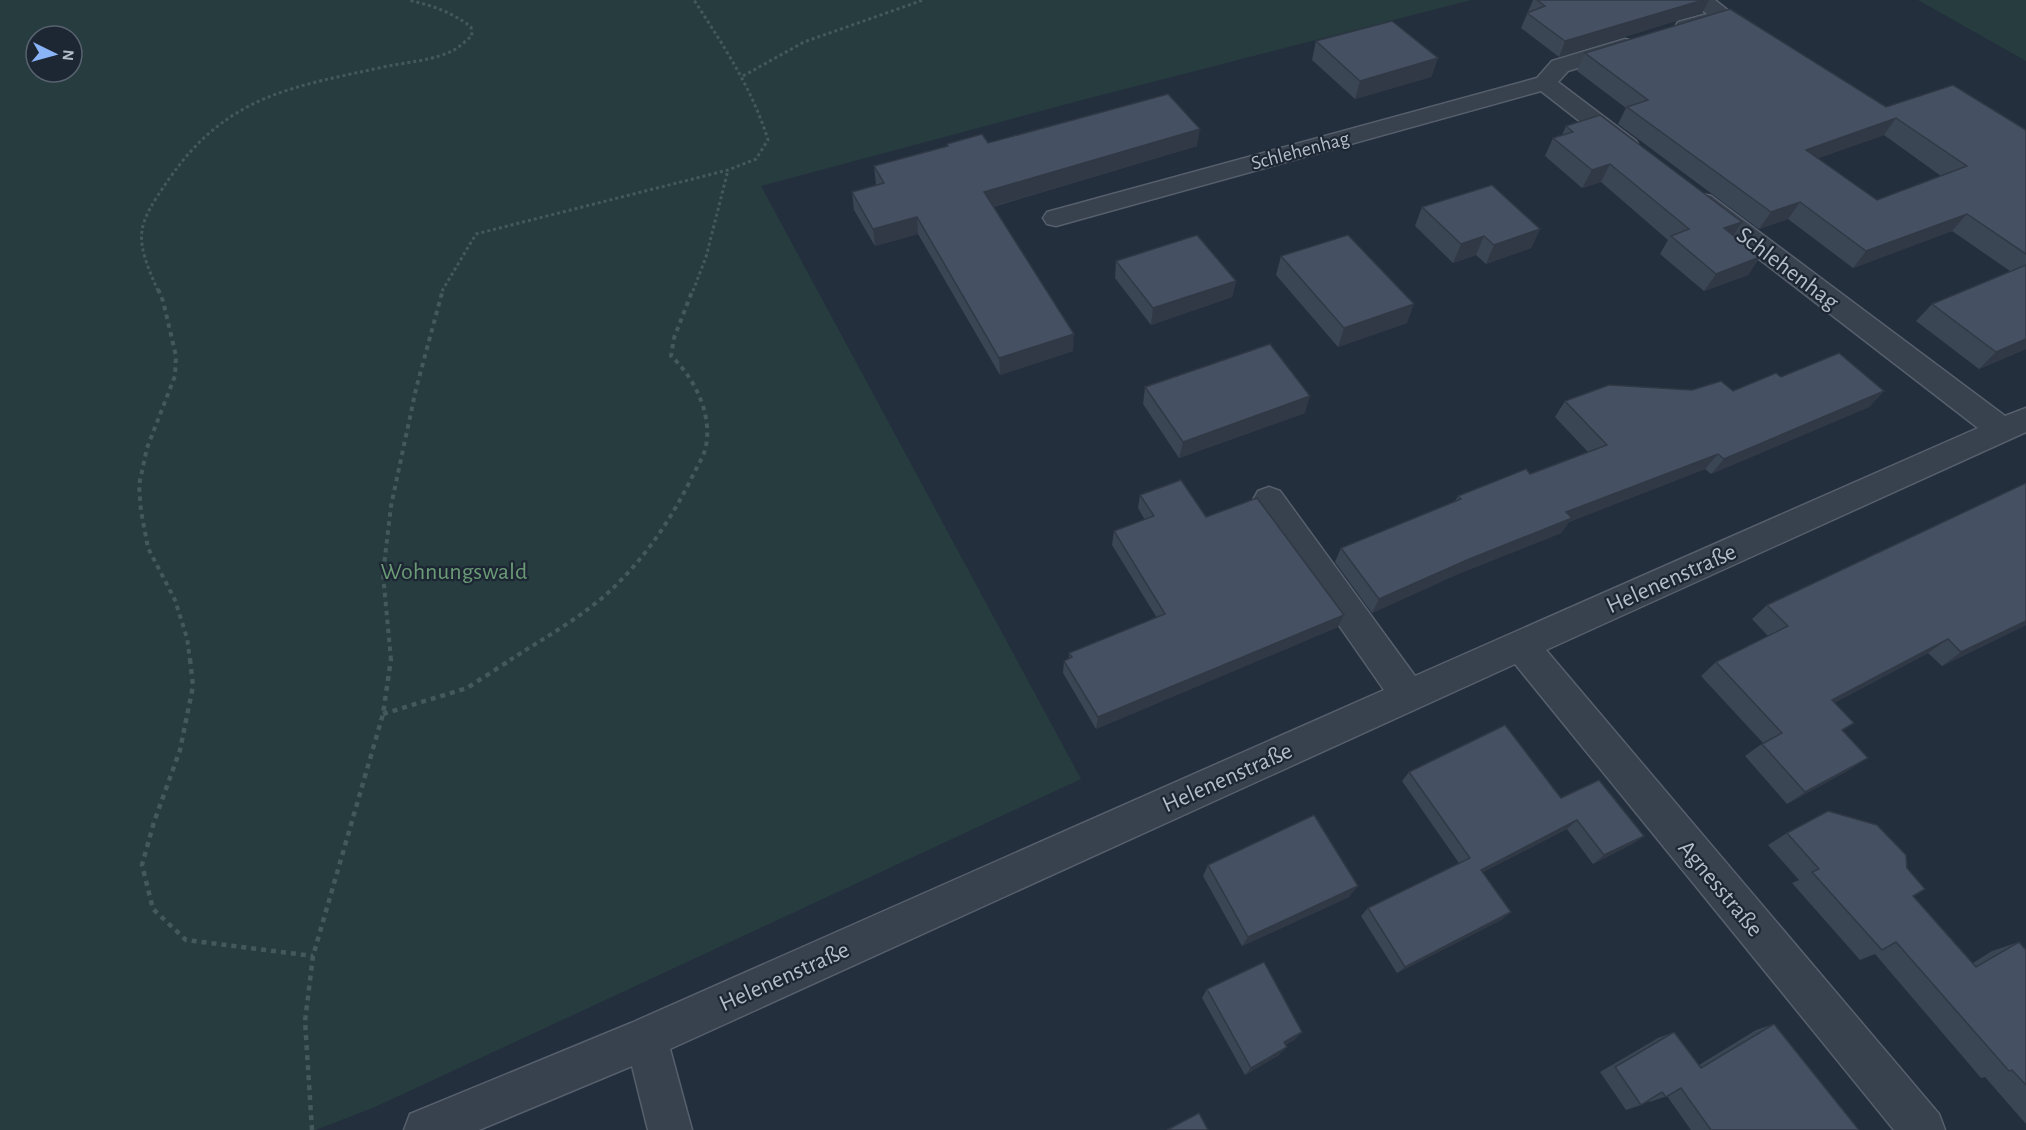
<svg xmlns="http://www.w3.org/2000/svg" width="2026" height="1130" viewBox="0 0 2026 1130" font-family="'Alegreya Sans',sans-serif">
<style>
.green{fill:#263c3f;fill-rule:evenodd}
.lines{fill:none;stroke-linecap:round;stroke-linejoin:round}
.minor-casing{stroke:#565f6c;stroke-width:3}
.path-far2{stroke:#44595c;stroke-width:3;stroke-dasharray:3 3;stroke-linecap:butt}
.path-far1{stroke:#44595c;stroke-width:4;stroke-dasharray:4.5 4.5;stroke-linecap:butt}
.path{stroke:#44595c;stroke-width:4.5;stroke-dasharray:5 5;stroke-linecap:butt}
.minor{fill:#38414e;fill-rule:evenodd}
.wall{fill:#3b4654;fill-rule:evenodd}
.shaded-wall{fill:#303945}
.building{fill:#455162;stroke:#303945;stroke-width:1.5;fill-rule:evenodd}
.labels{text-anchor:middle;stroke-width:4.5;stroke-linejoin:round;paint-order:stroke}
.far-street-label{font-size:20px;fill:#b4bcc9;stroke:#1d2633}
.street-label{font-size:24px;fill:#b4bcc9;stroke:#1d2633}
.park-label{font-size:24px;fill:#6b9a76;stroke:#1d2633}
</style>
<rect width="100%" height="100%" fill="#242f3e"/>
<g class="green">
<path d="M0,0H1471L1082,100L761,186L1081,779L375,1107L316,1130H0ZM36,36H72V72H36Z"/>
<path d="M1918,0H2026V61Z"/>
</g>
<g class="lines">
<g class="minor-casing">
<g id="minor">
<path d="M1690,0H1715L1735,16L1732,21C1716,25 1695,36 1678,32L1675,27L1678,22L1707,14Z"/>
<path d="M1625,39L1633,41L1636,46L1633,51L1568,71L1558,82L1636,141L1639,146L1636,151L1627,154L1618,151L1541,91L1056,226L1047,224L1043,218L1047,212L1537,78L1552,61Z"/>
<path d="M1702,194L1711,196L2005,416L2026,408V432L1546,650L1939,1114L1945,1130H1894L1515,664L670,1049L692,1130H648L632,1066L479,1130H404L410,1114L631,1023L1384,690L1258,509L1253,500L1258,491L1269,487L1280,491L1415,676L1978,428L1693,208L1689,202L1693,196Z"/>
</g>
</g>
<g class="path-far2">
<path d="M743,76L804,42L923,0"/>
<path d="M158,291C134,236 135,228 169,179C228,94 293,87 388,66C409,62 435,60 454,50C460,47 466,40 472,36L471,27C452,12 431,5 408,0"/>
<path d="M442,291L476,234L728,170L756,159L768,140C752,88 723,45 694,0"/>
<path d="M693,291L706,257L728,170"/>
</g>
<g class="path-far1">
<path d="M158,289L163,301L176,356L175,376L147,448L139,485L141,511L148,548L175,600L187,638L190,660"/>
<path d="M391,660L383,574L391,506L416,389L443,289"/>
<path d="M510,660C541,640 585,615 611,590C646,557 672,518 693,475C697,467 702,459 705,450C714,417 695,378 671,356L674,338L693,289"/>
</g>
<g class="path">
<path d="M190,659L193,686L180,750L154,822L142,865L153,909L186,940L313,956"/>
<path d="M383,714L467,688L512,659"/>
<path d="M312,1130L305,1021L313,956L383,714L391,659"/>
</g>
<use href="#minor" class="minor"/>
</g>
<g class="wall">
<path d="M1533,0H1709L1702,13L1559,57L1521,28Z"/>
<path d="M1316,41L1438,58L1431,77L1355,99L1312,60Z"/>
<path d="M1585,53L1886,107L2026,130V349L1979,369L1916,321L1932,304L2010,271L1952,231L1853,268L1788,219L1759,229L1618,124L1626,108L1577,71ZM1884,135L1941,176L1877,200L1818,158Z"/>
<path d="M1566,126L1733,235L1760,257L1748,275L1704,291L1660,254L1668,240L1601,182L1582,188L1545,156L1553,138L1562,135Z"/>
<path d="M988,143L1197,146L993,207L1073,351L1000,375L918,234L875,246L854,210L852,192L876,185L874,166L947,146V144Z"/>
<path d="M1422,207L1540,229L1531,248L1486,264L1476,255L1453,263L1415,226Z"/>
<path d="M1281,256L1407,323L1338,347L1276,275Z"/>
<path d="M1116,261L1236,281L1232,297L1151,325L1115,278Z"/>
<path d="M1781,377L1884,391L1869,407L1711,474L1705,469L1569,522L1561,533L1458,574L1372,613L1335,562L1341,548L1455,501L1458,496L1530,474L1588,452L1555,417L1565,401L1692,390L1733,391Z"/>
<path d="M1145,387L1305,413L1179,458L1143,404Z"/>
<path d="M2026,483V625L1942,666L1928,653L1834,703L1843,730L1849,770L1787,804L1745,756L1763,743L1701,676L1716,662L1768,636L1752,619L1767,605Z"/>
<path d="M1140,495L1206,517L1344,615L1338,627L1096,729L1063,673L1064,661L1069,659V653L1157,618L1112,545L1114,531L1145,520L1138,508Z"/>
<path d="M1409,772L1561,798L1644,836L1632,844L1593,864L1567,829L1482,872L1511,912L1501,920L1397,973L1361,916L1368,908L1459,863L1402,781Z"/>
<path d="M1787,833L1907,868L1913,896L1973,963L1992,951L2019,942L2026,950V1124L1985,1077L1981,1078L1875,954L1860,960L1792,883L1799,880L1768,845Z"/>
<path d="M1208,865L1349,897L1242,946L1203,876Z"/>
<path d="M1207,989L1302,1032L1294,1040L1285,1045L1279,1055L1245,1075L1202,998Z"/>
<path d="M1774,1024L1859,1130H1691L1667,1096L1650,1102L1649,1101L1641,1105L1626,1110L1600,1072L1658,1038L1674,1032L1699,1065L1756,1030Z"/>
</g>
<g class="shaded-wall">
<path d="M1703,0H1709L1702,13L1559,57L1565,41Z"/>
<path d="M1438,58L1431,77L1355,99L1360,81Z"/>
<path d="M1896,118L1884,135L1794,167L1806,150Z"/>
<path d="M1200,129L1197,146L984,209V192Z"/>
<path d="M1610,164L1601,182L1582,188L1592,170Z"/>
<path d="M1800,202L1788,219L1759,229L1771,212Z"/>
<path d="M1967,214L1952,231L1853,268L1866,251Z"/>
<path d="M917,217L918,234L875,246L873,229Z"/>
<path d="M1742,222L1730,240L1724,228Z"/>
<path d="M1540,229L1531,248L1486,264L1494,245Z"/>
<path d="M1484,236L1476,255L1453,263L1461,244Z"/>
<path d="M1760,257L1748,275L1704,291L1716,274Z"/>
<path d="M1236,281L1232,297L1151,325L1153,308Z"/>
<path d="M1414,304L1407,323L1338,347L1344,328Z"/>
<path d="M1074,334L1073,351L1000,375L999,358Z"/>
<path d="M2026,339V349L1979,369L1996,352Z"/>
<path d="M1884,391L1869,407L1711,474L1724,459Z"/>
<path d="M1310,396L1305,413L1179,458L1183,442Z"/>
<path d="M1718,454L1705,469L1569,522L1561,533L1458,574L1372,613L1379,599L1566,512Z"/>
<path d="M1344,615L1338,627L1096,729L1098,717Z"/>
<path d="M2026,621V625L1942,666L1961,652Z"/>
<path d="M1948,639L1928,653L1815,713L1832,700Z"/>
<path d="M1868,758L1849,770L1787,804L1805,792Z"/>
<path d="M1577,820L1567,829L1472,878L1481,870Z"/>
<path d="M1644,836L1632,844L1593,864L1604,855Z"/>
<path d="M1358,886L1349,897L1242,946L1248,937Z"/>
<path d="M1511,912L1501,920L1397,973L1405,967Z"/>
<path d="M1302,1032L1294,1040L1276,1050L1284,1042Z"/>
<path d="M1287,1047L1279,1055L1245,1075L1251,1068Z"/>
</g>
<g class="building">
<path d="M1537,0H1703L1565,41L1527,13L1545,6Z"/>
<path d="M1730,9L1886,107L1953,85L2026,130V254L1967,214L1866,251L1800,202L1771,212L1627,107L1648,100L1585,53ZM1896,118L1967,166L1877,200L1806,150Z"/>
<path d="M1392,21L1438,58L1360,81L1316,41Z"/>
<path d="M1168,94L1200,129L984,192L1074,334L999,358L917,217L873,229L852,192L884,183L874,166L948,146L947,144L982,134L988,143Z"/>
<path d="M1600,115L1742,222L1724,228L1760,257L1716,274L1671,236L1689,229L1610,164L1592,170L1553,138L1573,132L1566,126Z"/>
<path d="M1492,185L1540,229L1494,245L1484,236L1461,244L1422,207Z"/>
<path d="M1197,235L1236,281L1153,308L1116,261Z"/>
<path d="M1348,235L1414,304L1344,328L1281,256Z"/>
<path d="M2026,265V339L1996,352L1932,304Z"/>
<path d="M1270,344L1310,396L1183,442L1145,387Z"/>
<path d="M1839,353L1884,391L1724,459L1718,454L1566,512L1572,518L1467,560L1379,599L1341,548L1461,499L1458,496L1526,469L1530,474L1607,445L1565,401L1609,385L1692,390L1721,381L1733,391L1776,373L1781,377Z"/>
<path d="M1181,480L1206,517L1257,498L1344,615L1098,717L1064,661L1072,657L1069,653L1165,614L1114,531L1154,516L1140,495Z"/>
<path d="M2026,483V621L1961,652L1948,639L1832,700L1854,723L1842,730L1868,758L1805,792L1762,744L1782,733L1716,662L1788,626L1767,605Z"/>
<path d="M1505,725L1561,798L1599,780L1644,836L1604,855L1577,820L1481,870L1511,912L1405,967L1368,908L1470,858L1409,772Z"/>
<path d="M1828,811L1877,825L1906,855L1907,868L1925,889L1913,896L1976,967L2019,942L2026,950V1085L2012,1070L2009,1071L1896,942L1882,950L1812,872L1819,869L1787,833Z"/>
<path d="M1314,815L1358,886L1248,937L1208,865Z"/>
<path d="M1264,962L1302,1032L1284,1042L1287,1047L1251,1068L1207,989Z"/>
<path d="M1774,1024L1859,1130H1711L1681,1088L1666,1097L1662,1092L1641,1105L1615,1067L1674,1032L1701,1068Z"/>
<path d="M1199,1113L1208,1130H1167Z"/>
</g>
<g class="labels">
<g class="far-street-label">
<text transform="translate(1300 150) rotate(-15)" y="7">Schlehenhag</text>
</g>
<g class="street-label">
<text transform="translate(1788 268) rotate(37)" y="8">Schlehenhag</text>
<text transform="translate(1671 578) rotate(-24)" y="8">Helenenstraße</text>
<text transform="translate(1227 777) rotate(-24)" y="8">Helenenstraße</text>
<text transform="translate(1721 888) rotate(50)" y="8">Agnesstraße</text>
<text transform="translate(784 976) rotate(-24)" y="8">Helenenstraße</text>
</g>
<g class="park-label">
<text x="454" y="579">Wohnungswald</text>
</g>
</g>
<g transform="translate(54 54) rotate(95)"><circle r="28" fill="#1d2633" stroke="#59626f" stroke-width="1.5"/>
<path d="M0-4.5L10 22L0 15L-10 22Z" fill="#8ab4f8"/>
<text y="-9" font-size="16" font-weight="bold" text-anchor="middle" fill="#b4bcc9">N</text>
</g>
</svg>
